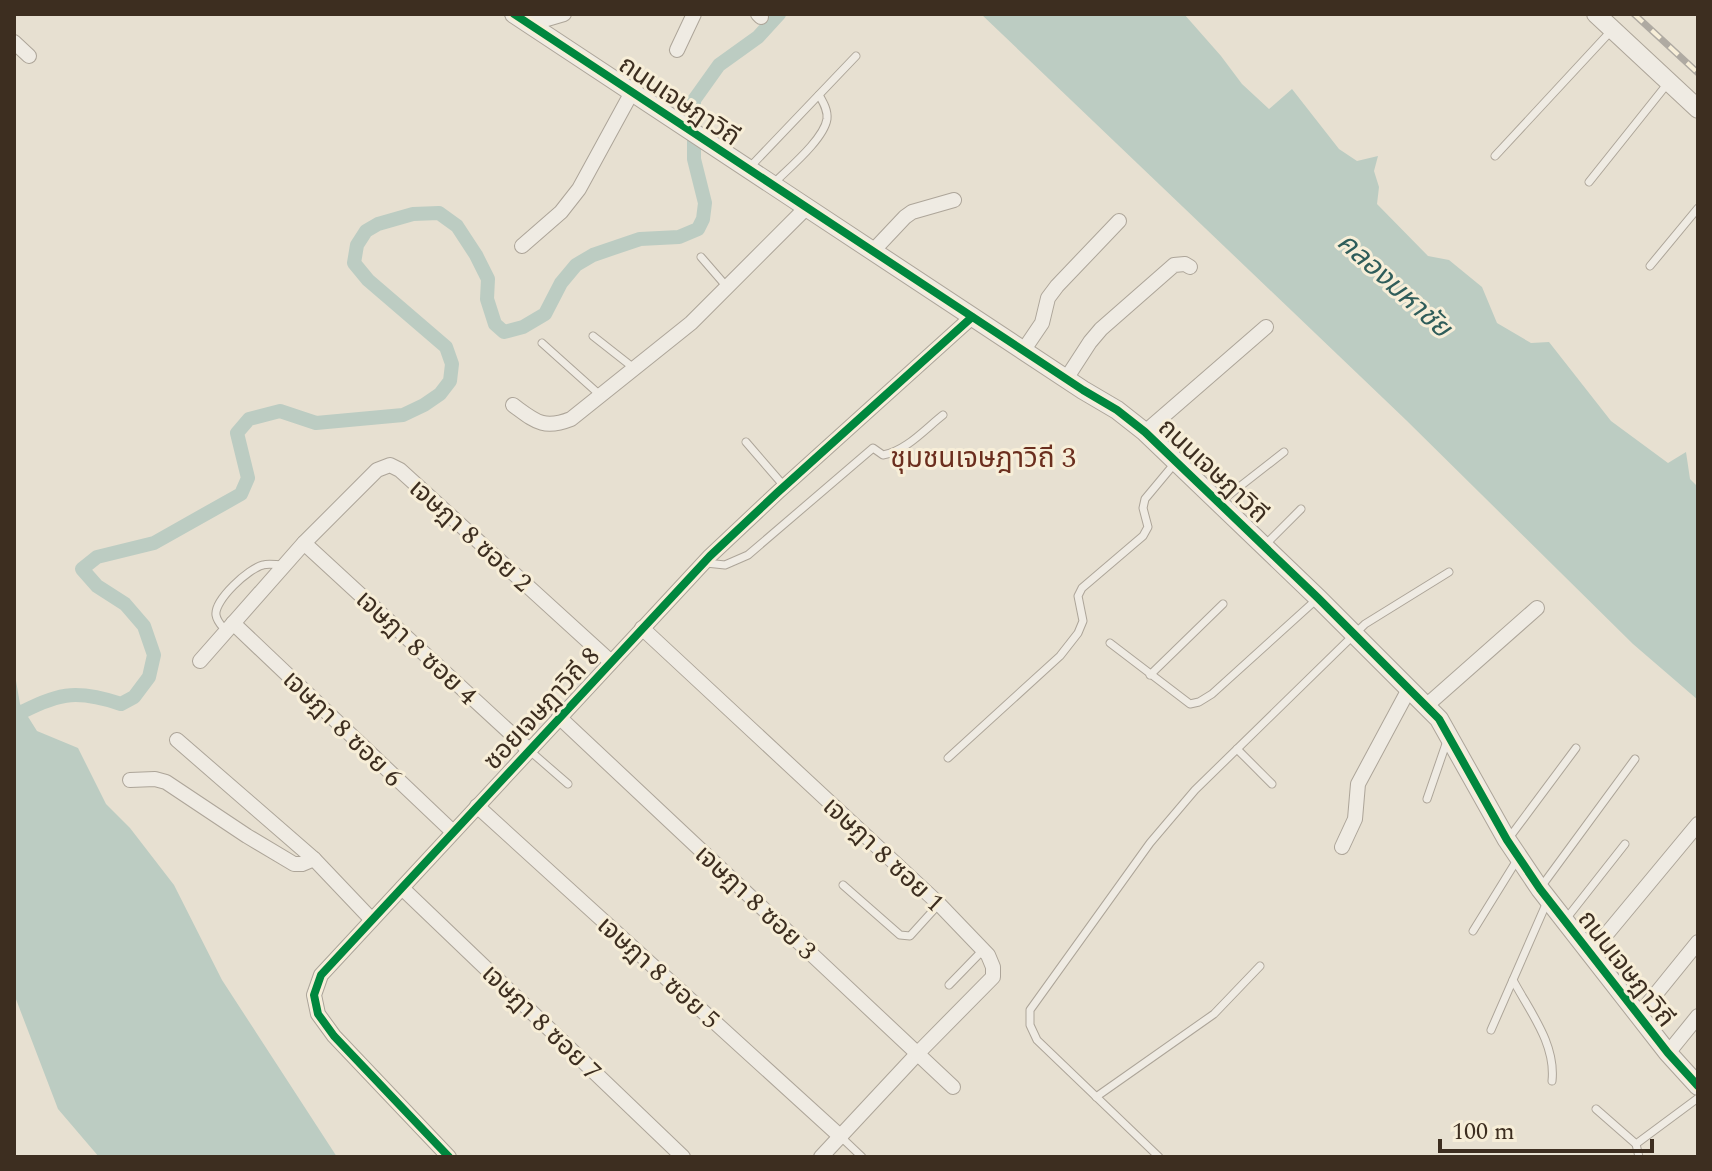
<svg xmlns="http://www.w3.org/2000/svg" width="1712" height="1171" viewBox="0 0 1712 1171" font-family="Spectral,'Noto Sans Thai',serif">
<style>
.water{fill:#bcccc2}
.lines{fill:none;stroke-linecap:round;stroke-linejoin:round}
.canal{stroke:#bcccc2;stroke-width:14}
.service-casing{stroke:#ada599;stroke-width:9}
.minor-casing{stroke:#ada599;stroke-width:16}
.tertiary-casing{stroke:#ada599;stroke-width:20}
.service{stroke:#efebe3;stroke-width:7}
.minor{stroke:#efebe3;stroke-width:14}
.tertiary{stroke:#efebe3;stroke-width:18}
.rail-casing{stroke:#afaaa2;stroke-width:7}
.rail{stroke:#f7eed8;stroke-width:4;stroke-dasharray:12;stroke-linecap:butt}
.cycleway-casing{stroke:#f7eed8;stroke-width:13}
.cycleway{stroke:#00873e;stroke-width:8}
.labels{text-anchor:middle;stroke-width:6;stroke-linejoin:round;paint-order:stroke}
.street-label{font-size:26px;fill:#3d2e20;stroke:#f7eed8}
.water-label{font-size:28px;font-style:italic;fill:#2f5d5a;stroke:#f7eed8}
.neighbourhood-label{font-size:28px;fill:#6b2e1e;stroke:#f7eed8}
</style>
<rect width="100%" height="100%" fill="#e7e0d1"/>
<g class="water">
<path d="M981,14H1184L1221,56L1242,84L1269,109L1292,89L1339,149L1357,161L1378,156L1374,171L1379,187L1377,204L1428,256L1449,260L1482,287L1497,323L1531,343L1549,342L1611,421L1668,463L1686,452L1690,479L1698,487V700L1633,644L1406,420Z"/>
<path d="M14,669L20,704L37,731L78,748L106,804L130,828L174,885L222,980L337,1157H99L58,1109L14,994Z"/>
</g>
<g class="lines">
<path class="canal" d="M14,716C58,694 73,688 121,704L134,697L149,677L154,655L144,626L125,604L97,586L82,569L97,557L154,543L241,494L248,478L237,433L249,419L280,411L316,423L403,415L424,405L440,394L450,381L452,364L446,347L368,280L354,263L357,245L366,231L378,224L413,214L439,213L457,226L476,255L488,279L487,299L495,324L504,332L523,327L545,314L561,283L576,265L593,255L640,239L679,237L698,229L703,219L705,203L694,159V100L719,65L758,37L779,14"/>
<g class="service-casing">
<g id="service">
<path d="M1495,156L1611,31"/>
<path d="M750,167L856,56"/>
<path d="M1589,182L1668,83"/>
<path d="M774,183C789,168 824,139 827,119C828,110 823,102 819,95"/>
<path d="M701,257L727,287"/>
<path d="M1650,266L1698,208"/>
<path d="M593,336L635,369"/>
<path d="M542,343L600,395"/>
<path d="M746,442L784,486"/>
<path d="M1220,502L1284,452"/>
<path d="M1266,544L1301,509"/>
<path d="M706,563L725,565L748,555L873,448L883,455C906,451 925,429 943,415"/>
<path d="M226,631C222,626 217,622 216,615C214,600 249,568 263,565C269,563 276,565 282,565"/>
<path d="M1110,643L1190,704L1199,702L1212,694L1317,599"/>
<path d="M1150,675L1223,604"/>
<path d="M1237,749L1272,784"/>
<path d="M530,751L568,784"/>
<path d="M948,758L1060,656L1078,633L1083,621L1078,596L1082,588L1143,536L1148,527L1143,508L1145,499L1175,463"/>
<path d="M1427,799L1447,741"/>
<path d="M1509,838L1576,748"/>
<path d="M843,885L900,935L910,936L939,904"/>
<path d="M1541,887L1635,759"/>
<path d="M1566,919L1625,844"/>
<path d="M1473,931L1517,860"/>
<path d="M1513,980C1530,1012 1556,1044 1552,1081"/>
<path d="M949,985L983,950"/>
<path d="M1491,1030L1547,902"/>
<path d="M1096,1097L1214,1014L1260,966"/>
<path d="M1596,1109L1636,1144L1698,1098"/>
<path d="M841,1137L862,1157"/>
<path d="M1636,1144L1639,1157"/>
<path d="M1159,1157L1037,1040L1030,1025V1010L1150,843L1195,790L1365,624L1449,572"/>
</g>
</g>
<g class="minor-casing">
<g id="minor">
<path d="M758,14L761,17"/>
<path d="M530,24L564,14"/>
<path d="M14,42L29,56"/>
<path d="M677,50L694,14"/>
<path d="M522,246L561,212L579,189L632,92"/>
<path d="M872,252L905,217L912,212L954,200"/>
<path d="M1023,351L1042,323L1048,298L1057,286L1119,221"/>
<path d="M1066,379L1090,342L1101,329L1174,265L1185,264L1190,267"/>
<path d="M513,405C535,421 543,430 571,419L691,323L806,208"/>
<path d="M1145,432L1266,327"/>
<path d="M304,543L529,750"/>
<path d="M233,623L453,832"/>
<path d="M642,628L939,904L988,955L993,967V977L918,1053L821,1157"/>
<path d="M200,661L304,543L377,470L390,465L400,470L611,662"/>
<path d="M1426,706L1537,608"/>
<path d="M559,717L953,1087"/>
<path d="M177,740L314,859L372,920"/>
<path d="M130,780L155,779L166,782L247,836L294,864H302L314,859"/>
<path d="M477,806L841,1137"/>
<path d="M1342,847L1355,819L1358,784L1409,689"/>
<path d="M402,888L683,1157"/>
<path d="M1590,954L1698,824"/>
<path d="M1638,1016L1698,942"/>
<path d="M1668,1053L1698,1016"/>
<path d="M449,1157L334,1036L318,1014L314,995L321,975L710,556L778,492L972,317"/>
</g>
</g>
<g class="tertiary-casing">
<g id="tertiary">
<path d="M514,14L1083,390L1117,410L1145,432L1318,598L1439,719L1507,840L1540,889L1668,1053L1698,1086"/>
<path d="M1596,14L1698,109"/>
</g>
</g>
<use href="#service" class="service"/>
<use href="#minor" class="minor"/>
<use href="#tertiary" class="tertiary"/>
<g class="rail-casing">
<path id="rail" d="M1634,14L1698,73"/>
</g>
<use href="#rail" class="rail"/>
<g class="cycleway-casing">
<g id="cycleway">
<path d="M514,14L1083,390L1117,410L1145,432L1318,598L1439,719L1507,840L1540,889L1668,1053L1698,1086"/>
<path d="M449,1157L334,1036L318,1014L314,995L321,975L710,556L778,492L972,317"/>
</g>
</g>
<use href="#cycleway" class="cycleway"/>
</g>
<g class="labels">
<g class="street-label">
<text transform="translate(680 100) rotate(34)" y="9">ถนนเจษฎาวิถี</text>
<text transform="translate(1214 470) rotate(43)" y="9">ถนนเจษฎาวิถี</text>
<text transform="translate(471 535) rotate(42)" y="9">เจษฎา 8 ซอย 2</text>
<text transform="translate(417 647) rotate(43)" y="9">เจษฎา 8 ซอย 4</text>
<text transform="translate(541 708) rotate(-47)" y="9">ซอยเจษฎาวิถี 8</text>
<text transform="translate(343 728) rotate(44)" y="9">เจษฎา 8 ซอย 6</text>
<text transform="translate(884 854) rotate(43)" y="9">เจษฎา 8 ซอย 1</text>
<text transform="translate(756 902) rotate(43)" y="9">เจษฎา 8 ซอย 3</text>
<text transform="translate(1627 968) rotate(52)" y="9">ถนนเจษฎาวิถี</text>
<text transform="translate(659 972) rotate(42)" y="9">เจษฎา 8 ซอย 5</text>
<text transform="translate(542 1022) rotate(44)" y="9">เจษฎา 8 ซอย 7</text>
</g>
<g class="water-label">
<text transform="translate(1395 284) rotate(42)" y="10">คลองมหาชัย</text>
</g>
<g class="neighbourhood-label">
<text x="983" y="467">ชุมชนเจษฎาวิถี 3</text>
</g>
</g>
<rect width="1712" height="1171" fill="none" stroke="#3d2e20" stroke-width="32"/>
<path d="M1440 1139v12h212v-12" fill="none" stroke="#3d2e20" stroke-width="4"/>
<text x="1452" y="1139" font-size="24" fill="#3d2e20" stroke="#f7eed8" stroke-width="6" paint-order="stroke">100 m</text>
</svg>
